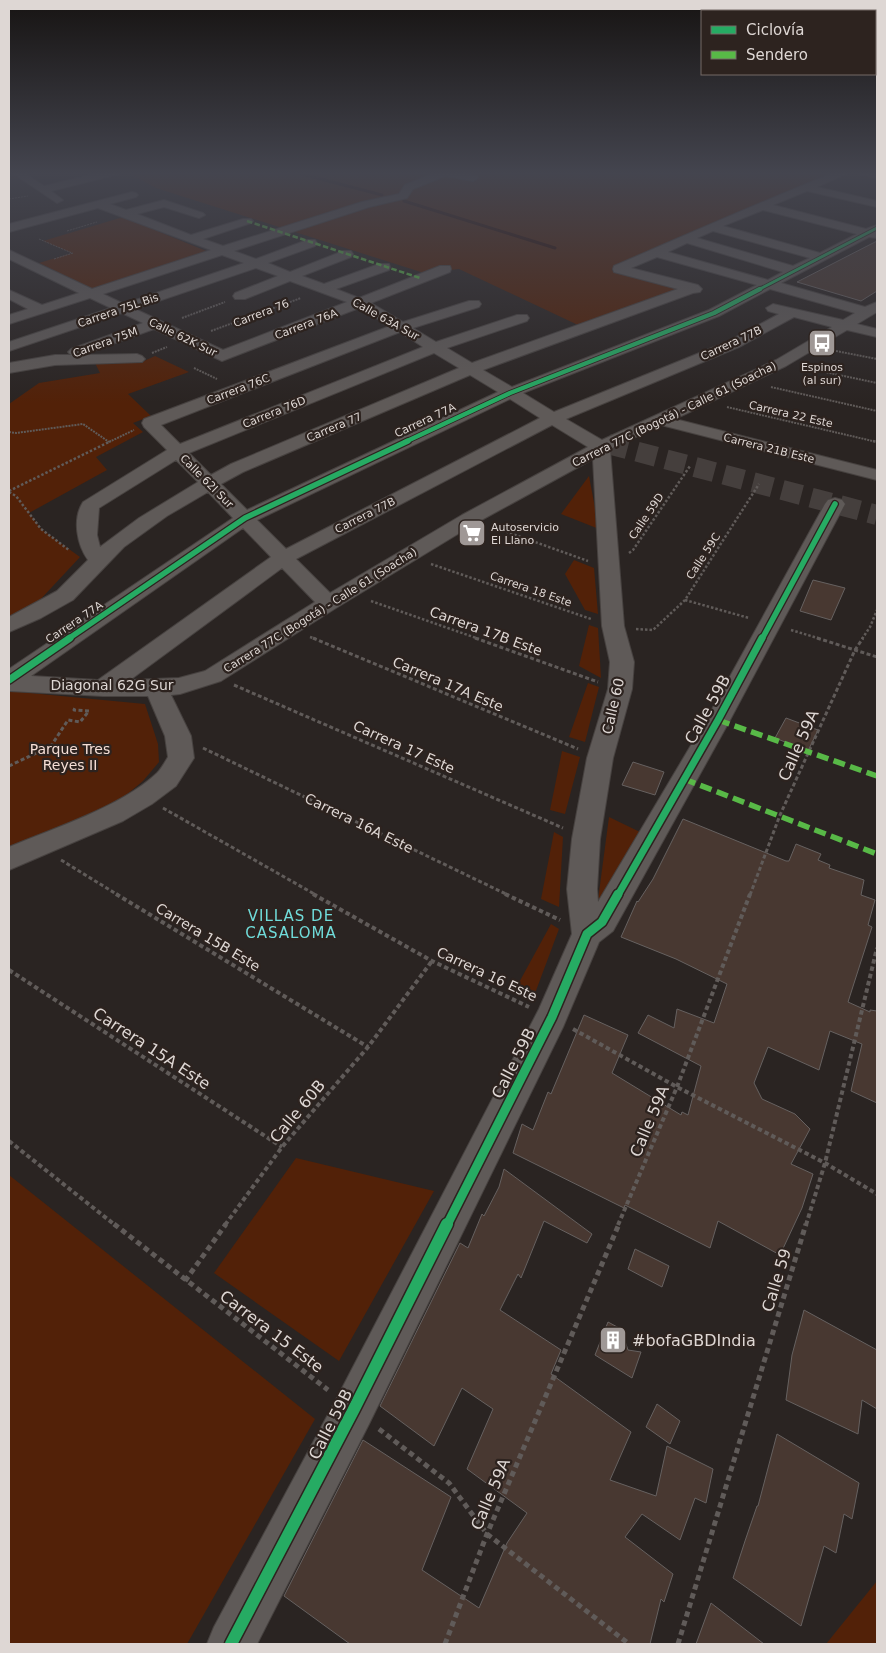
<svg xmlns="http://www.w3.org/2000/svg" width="886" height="1653" viewBox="0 0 886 1653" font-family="'DejaVu Sans',sans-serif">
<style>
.green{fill:#522108}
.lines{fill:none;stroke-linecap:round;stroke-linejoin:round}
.stream{stroke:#2a0a03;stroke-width:3}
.building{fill:#483831;stroke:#666160}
.minor-tunnel{stroke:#453f3d;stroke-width:20;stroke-dasharray:20 10;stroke-linecap:butt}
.minor-casing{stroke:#474240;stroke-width:2}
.path-far5{stroke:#605b59;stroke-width:1;stroke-dasharray:2 1;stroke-linecap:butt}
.path-far4{stroke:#605b59;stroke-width:2;stroke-dasharray:2 1;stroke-linecap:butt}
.path-far3{stroke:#605b59;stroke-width:2.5;stroke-dasharray:2.5 2;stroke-linecap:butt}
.path-far2{stroke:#605b59;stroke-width:3;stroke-dasharray:4 2.5;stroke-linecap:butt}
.path-far1{stroke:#605b59;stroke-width:4;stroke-dasharray:4.5 3;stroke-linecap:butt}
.path{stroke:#605b59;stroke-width:5;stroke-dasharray:5.5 4;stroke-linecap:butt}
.minor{fill:#5f5a58;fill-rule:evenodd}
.quiet-far1{stroke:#58b947;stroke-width:2.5;stroke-dasharray:5.5 2.5;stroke-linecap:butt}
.quiet{stroke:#58b947;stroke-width:5.5;stroke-dasharray:12 5.5;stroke-linecap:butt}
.cycleway-far5-casing{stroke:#2d231f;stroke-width:4.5}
.cycleway-far4-casing{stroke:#2d231f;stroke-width:6}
.cycleway-far3-casing{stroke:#2d231f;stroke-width:8}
.cycleway-far2-casing{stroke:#2d231f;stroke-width:10}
.cycleway-far1-casing{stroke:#2d231f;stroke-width:12}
.cycleway-casing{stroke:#2d231f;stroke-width:15}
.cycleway-far5{stroke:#26ab63;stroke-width:3}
.cycleway-far4{stroke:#26ab63;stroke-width:4.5}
.cycleway-far3{stroke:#26ab63;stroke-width:5.5}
.cycleway-far2{stroke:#26ab63;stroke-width:7}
.cycleway-far1{stroke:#26ab63;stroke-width:9}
.cycleway{stroke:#26ab63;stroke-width:12}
.labels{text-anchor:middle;stroke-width:4.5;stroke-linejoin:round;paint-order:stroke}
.far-street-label{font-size:11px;fill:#ded7d4;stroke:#2d231f}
.far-poi-label{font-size:11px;fill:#ded7d4;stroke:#2d231f}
.street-label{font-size:14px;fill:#ded7d4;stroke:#2d231f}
.park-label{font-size:14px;fill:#f5ded5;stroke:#2d231f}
.neighbourhood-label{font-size:15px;letter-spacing:1px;fill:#70dcda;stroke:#2d231f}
.near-street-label{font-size:16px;fill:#ded7d4;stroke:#2d231f}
.near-poi-label{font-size:16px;fill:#ded7d4;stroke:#2d231f;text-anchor:start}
</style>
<rect width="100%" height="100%" fill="#2a2422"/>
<g class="green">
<path d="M127,172H838L780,195L611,270L683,288L578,325L459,269L424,273L156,188Z"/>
<path d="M123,217L211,253L92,289L39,263L72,253L43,241Z"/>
<path d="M155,356L189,372L128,394L151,416L133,423L143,432L96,457L107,470L29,513L41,529L80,557L38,602L9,619V404L39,383L100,373L95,363L144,361Z"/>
<path d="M589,476L599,529L561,514Z"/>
<path d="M574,560L594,568L598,614L585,610L565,574Z"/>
<path d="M589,625L598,628L601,678L579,666Z"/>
<path d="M588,683L599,687L585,742L569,737Z"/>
<path d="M9,691L145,704L158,744L159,762L143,781L119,801L9,852Z"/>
<path d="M562,751L580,757L565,814L550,810Z"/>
<path d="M609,817L640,832L596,915Z"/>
<path d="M554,832L563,837L559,907L541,899Z"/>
<path d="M551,924L559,929L534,996L516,988Z"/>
<path d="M296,1158L434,1191L339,1361L214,1273Z"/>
<path d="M9,1175L315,1419L187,1644H9Z"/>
<path d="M877,1581V1644H826Z"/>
</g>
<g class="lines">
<g class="stream">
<path d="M294,172L382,195"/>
<path d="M404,201L555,248"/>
</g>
</g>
<g class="building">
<path d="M877,241V291L861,301L797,282Z"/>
<path d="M813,580L845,588L831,620L800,611Z"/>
<path d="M786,718L818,730L808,751L775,738Z"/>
<path d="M633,762L664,772L655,795L622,785Z"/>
<path d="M683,819L786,861H789L796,844L821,854L818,860L830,865L829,868L864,880L861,895L875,900L868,925L872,927L848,1002L870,1012V1010L877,1011V1103L851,1091L862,1044L830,1031L819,1070L768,1047L754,1083L762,1099L795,1114L810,1129L791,1164L813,1174L802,1208L780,1255L718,1221L710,1248L625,1205L624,1208L513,1153L522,1124L533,1130L548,1092L551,1094L584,1015L628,1035L612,1073L681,1115L682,1112L688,1115L701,1066L638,1033L648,1015L674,1028L677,1009L714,1023L727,984L676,959L621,937L637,901L638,902L653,879Z"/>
<path d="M504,1169L592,1234L587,1243L544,1221L521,1278L518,1274L500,1310L561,1350L551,1374L631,1432L610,1480L656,1496L667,1446L713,1469L706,1503L695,1498L680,1540L642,1514L625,1537L673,1574L664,1602L661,1599L650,1644H350L284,1596L363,1440L451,1497L422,1570L479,1608L507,1543L527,1513L467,1469L493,1409L462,1388L434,1446L380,1406L460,1243L468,1248L482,1214L484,1216L499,1187Z"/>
<path d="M635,1249L669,1266L662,1287L628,1269Z"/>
<path d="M804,1310L877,1350V1409L862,1400L858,1434L786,1400L792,1355Z"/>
<path d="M608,1322L621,1329L628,1350L641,1352L632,1378L595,1355Z"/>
<path d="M657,1404L680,1421L670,1444L646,1427Z"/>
<path d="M777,1434L859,1483L852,1519L844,1514L836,1553L824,1546L801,1626L733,1578L745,1541L757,1506H758Z"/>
<path d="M711,1603L733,1620L764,1644H696Z"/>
</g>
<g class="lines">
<path class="minor-tunnel" d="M608,444L877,515"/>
<g class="minor-casing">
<g id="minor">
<path d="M11,172H23L44,186L103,172H120L119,174L51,191L63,200L57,203Z"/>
<path d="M437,172H456L477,176L478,178L473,181L445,176L413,189L407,198L369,207L234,251L256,259L307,240H315L317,243L315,246L268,263L290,272L343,251H351L353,254L351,257L302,276L324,284L379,264H389L390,267L389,270L336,289L359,298L440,266H450L451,269L450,272L371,303L403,322L469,301H479L481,304L479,307L413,328L436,342L517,315H527L529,318L527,321L447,348L472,363L678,289L614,272L613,269L614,266C688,234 761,202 836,172H850L817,187L877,201V207L807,191L773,205L866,229L877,225V238L869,237L781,283L865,307L877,302V312L857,324L877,329V337L847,330L786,366L675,419L877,470V480L661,425L610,449L624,626L634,662L632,689L613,758L600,839L597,889L598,902L706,720L825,504L828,500L835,498L842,500L845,504L730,720L613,931L599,942L563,1027L369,1424L257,1644H207L214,1627L339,1394L539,1009L572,934L567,889L572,839L587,758L608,689L610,662L602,626L593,459L476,523L336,608L221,681L180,694L171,695L191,736L194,758L176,786L152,804L123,821L9,870V847C54,828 121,807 157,773C161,769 165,762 168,757L165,736L148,696H103L9,691V669L233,518L208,492L167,516L124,547L73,600L41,618L9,632V617L57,591L88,560C77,545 72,519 83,502L167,450L144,427L142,423L144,419L390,326L359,308L222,361L154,329L82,355L137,354L142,356L145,359L142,362L55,365L9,373V363L55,355H71L68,352L71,349L143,323L122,313L9,351V342L111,308L90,298L9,324V315L28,309L9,299V290L42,305L79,293L9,259V250L92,289L211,250L98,208L9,232V224L132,192L136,193L138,195L136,197L110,204L126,210L164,200L203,213L205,215L199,218L164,207L137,214L191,235L243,219H251L253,221L251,223L203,239L223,246L362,202L399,194L405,185ZM763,210L857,234L820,253L723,226ZM713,231L810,258L793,266L697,238ZM687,243L783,272L768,280L668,252ZM222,255L244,263L124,304L103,294ZM657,257L757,285L709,310L512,387L483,370L693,293L700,292L702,289L698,285L631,268ZM256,268L278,276L235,293L233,296L235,299H245L290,281L347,302L223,350L135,309ZM770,289L855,313L843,320L773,304L766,308L768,311L779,314L729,341L554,412L523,393L719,316ZM794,317L832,327L776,360L602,440L566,419L739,347ZM400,332L423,347L180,444L161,425ZM434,353L459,368L231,464L211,475L189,453ZM470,375L498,392L247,510L221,484L243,472ZM510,399L540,418L286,549L257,520ZM552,425L588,447L462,515L330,593L296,559ZM176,460L198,482L139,518L100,547L97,535L99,508ZM243,528L271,557L98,680L31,676ZM282,568L315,602L205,671L179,678L130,680Z"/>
<path d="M859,172H877V178L860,174Z"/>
</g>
</g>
<g class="path-far5">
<path d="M9,199L28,196"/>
<path d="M67,231L97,222"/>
<path d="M39,239L72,253"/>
<path d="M54,259L73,253"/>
</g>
<g class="path-far4">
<path d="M182,318L225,302"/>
<path d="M211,331L301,298"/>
<path d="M836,351L877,359"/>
<path d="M152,353L167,347"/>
<path d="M194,368L217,379"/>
<path d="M806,368L877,383"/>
<path d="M771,387L877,411"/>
<path d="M727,407L877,442"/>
<path d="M9,432L16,433L83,424L109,442"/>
<path d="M109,442L134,430"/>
</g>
<g class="path-far3">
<path d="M873,441L877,442"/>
<path d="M9,491L111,441"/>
<path d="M9,492L16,496L41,529L69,550"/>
<path d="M493,527L588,561"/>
<path d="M629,553L633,550L690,466"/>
<path d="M431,564L591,619"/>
<path d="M685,600L749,618"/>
<path d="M371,601L479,639"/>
<path d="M636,629L653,630L685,600L759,484"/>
<path d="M791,630L821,639"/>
<path d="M310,637L316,639"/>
<path d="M862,639L870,627L877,610"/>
</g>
<g class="path-far2">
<path d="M313,638L578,749"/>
<path d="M475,638L598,682"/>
<path d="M817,638L877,657"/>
<path d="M234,685L563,828"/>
<path d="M203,748L508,895"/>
<path d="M9,766L51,746L68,720L80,722L89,711L74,710L76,706"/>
<path d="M163,808L316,895"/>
<path d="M61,860L118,895"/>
<path d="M750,895L780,815L855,650L863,638"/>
</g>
<g class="path-far1">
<path d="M116,894L368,1047"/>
<path d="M313,894L432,961L529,1007"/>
<path d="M505,894L560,920"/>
<path d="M9,970L282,1147"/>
<path d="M573,1029L677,1087L825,1163L877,1194"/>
<path d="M9,1141L115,1225"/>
<path d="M225,1225L282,1147L368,1047L432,961"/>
<path d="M618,1225L677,1087L750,894"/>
<path d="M806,1225L825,1163L877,948"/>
</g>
<g class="path">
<path d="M114,1224L328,1390"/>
<path d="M185,1281L226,1224"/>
<path d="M379,1429L449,1483L487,1534L629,1644"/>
<path d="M445,1644L487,1534L619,1224"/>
<path d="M678,1644L806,1224"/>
</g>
<use href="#minor" class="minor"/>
<g class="quiet-far1">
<path d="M17,173L20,172"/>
<path d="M247,221L420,278"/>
</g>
<g class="quiet">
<path d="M718,720L877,776"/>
<path d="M684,779L877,854"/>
</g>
<g class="cycleway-far5-casing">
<path id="cycleway-far5" d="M758,290L877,228"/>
</g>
<g class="cycleway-far4-casing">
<path id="cycleway-far4" d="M405,442L510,393L714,313L760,289"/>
</g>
<g class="cycleway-far3-casing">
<g id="cycleway-far3">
<path d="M68,639L245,518L408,441"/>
<path d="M762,639L835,504"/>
</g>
</g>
<g class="cycleway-far2-casing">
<g id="cycleway-far2">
<path d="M9,680L70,638"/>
<path d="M618,895L718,720L762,638"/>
</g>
</g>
<g class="cycleway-far1-casing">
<path id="cycleway-far1" d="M447,1225L552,1017L587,934L602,922L618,894"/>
</g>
<g class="cycleway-casing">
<path id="cycleway" d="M231,1644L354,1409L447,1224"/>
</g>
<use href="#cycleway-far5" class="cycleway-far5"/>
<use href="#cycleway-far4" class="cycleway-far4"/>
<use href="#cycleway-far3" class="cycleway-far3"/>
<use href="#cycleway-far2" class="cycleway-far2"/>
<use href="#cycleway-far1" class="cycleway-far1"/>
<use href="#cycleway" class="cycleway"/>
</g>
<linearGradient id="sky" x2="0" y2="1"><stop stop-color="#171413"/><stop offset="0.43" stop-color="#44454f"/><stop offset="1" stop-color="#44454f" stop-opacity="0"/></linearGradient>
<rect width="886" height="403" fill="url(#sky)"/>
<defs>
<g id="bus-square" transform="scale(1.4375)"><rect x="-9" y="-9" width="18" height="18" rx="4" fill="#9f9896" stroke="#2d231f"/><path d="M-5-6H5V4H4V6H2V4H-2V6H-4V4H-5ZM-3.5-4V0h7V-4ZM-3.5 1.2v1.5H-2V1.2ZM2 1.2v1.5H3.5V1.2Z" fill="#fff"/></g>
<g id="supermarket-square" transform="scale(1.4375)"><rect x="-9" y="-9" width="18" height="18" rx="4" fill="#9f9896" stroke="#2d231f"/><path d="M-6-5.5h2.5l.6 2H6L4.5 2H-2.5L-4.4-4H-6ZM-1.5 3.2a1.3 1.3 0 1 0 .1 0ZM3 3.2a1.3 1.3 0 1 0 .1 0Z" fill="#fff"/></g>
<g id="building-square" transform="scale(1.4375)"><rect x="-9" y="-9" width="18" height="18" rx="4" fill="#9f9896" stroke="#2d231f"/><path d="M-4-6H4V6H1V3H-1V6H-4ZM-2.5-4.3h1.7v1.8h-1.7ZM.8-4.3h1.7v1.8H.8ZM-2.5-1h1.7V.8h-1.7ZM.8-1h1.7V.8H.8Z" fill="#fff"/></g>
</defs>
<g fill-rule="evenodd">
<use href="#bus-square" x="822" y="343"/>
<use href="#supermarket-square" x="472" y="533"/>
<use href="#building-square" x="613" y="1340"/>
</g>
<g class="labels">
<g class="far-street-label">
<text transform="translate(118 310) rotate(-19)" y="4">Carrera 75L Bis</text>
<text transform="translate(261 313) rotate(-21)" y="4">Carrera 76</text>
<text transform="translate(386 319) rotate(29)" y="4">Calle 63A Sur</text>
<text transform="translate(306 324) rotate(-21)" y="4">Carrera 76A</text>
<text transform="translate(183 337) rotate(26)" y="4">Calle 62K Sur</text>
<text transform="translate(105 342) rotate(-20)" y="4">Carrera 75M</text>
<text transform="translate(731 343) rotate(-25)" y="4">Carrera 77B</text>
<text transform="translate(238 389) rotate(-21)" y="4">Carrera 76C</text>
<text transform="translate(274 412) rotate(-22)" y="4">Carrera 76D</text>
<text transform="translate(674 414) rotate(-26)" y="4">Carrera 77C (Bogotá) - Calle 61 (Soacha)</text>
<text transform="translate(791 414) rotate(13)" y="4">Carrera 22 Este</text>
<text transform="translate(425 420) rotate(-25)" y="4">Carrera 77A</text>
<text transform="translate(334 427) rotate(-23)" y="4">Carrera 77</text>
<text transform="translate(769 448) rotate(14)" y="4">Carrera 21B Este</text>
<text transform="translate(207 481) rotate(45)" y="4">Calle 62I Sur</text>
<text transform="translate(365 515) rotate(-27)" y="4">Carrera 77B</text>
<text transform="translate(646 516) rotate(-56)" y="4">Calle 59D</text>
<text transform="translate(703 556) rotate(-57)" y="4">Calle 59C</text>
<text transform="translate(531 589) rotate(19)" y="4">Carrera 18 Este</text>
<text transform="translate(320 610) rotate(-32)" y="4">Carrera 77C (Bogotá) - Calle 61 (Soacha)</text>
<text transform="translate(74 622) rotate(-34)" y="4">Carrera 77A</text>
</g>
<g class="far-poi-label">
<text x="822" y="371">Espinos<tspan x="822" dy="13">(al sur)</tspan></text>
<text x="491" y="531" text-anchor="start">Autoservicio<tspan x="491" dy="13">El Llano</tspan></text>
</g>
<g class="street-label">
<text transform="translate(486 631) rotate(20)" y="5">Carrera 17B Este</text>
<text transform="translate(448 684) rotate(23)" y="5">Carrera 17A Este</text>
<text x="112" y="690">Diagonal 62G Sur</text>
<text transform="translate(613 706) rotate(-77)" y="5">Calle 60</text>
<text transform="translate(404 747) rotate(24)" y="5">Carrera 17 Este</text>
<text transform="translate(359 823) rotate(26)" y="5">Carrera 16A Este</text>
<text transform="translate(208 937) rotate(31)" y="5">Carrera 15B Este</text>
<text transform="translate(487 974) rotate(25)" y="5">Carrera 16 Este</text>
</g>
<g class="park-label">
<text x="70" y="754">Parque Tres<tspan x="70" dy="16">Reyes II</tspan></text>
</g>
<g class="neighbourhood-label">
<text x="291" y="921">VILLAS DE<tspan x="291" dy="17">CASALOMA</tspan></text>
</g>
<g class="near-street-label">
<text transform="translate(707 709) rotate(-61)" y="6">Calle 59B</text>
<text transform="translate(798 745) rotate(-66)" y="6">Calle 59A</text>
<text transform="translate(152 1048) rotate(33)" y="6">Carrera 15A Este</text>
<text transform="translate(513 1063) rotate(-63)" y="6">Calle 59B</text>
<text transform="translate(297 1111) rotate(-50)" y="6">Calle 60B</text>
<text transform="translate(649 1121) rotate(-67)" y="6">Calle 59A</text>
<text transform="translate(776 1280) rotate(-73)" y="6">Calle 59</text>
<text transform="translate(272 1331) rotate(37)" y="6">Carrera 15 Este</text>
<text transform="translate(330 1424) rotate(-63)" y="6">Calle 59B</text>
<text transform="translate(490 1494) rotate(-67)" y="6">Calle 59A</text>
</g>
<g class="near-poi-label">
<text x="632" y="1346">#bofaGBDIndia</text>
</g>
</g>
<rect width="886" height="1653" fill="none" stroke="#ded7d4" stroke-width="20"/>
<rect x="701" y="10" width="175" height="65" fill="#2d231f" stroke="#746b67"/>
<rect x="711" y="26" width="25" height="8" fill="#26ab63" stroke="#746b67"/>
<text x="746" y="35" font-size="15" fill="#ded7d4">Ciclovía</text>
<rect x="711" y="51" width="25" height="8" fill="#58b947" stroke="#746b67"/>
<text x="746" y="60" font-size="15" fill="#ded7d4">Sendero</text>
</svg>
